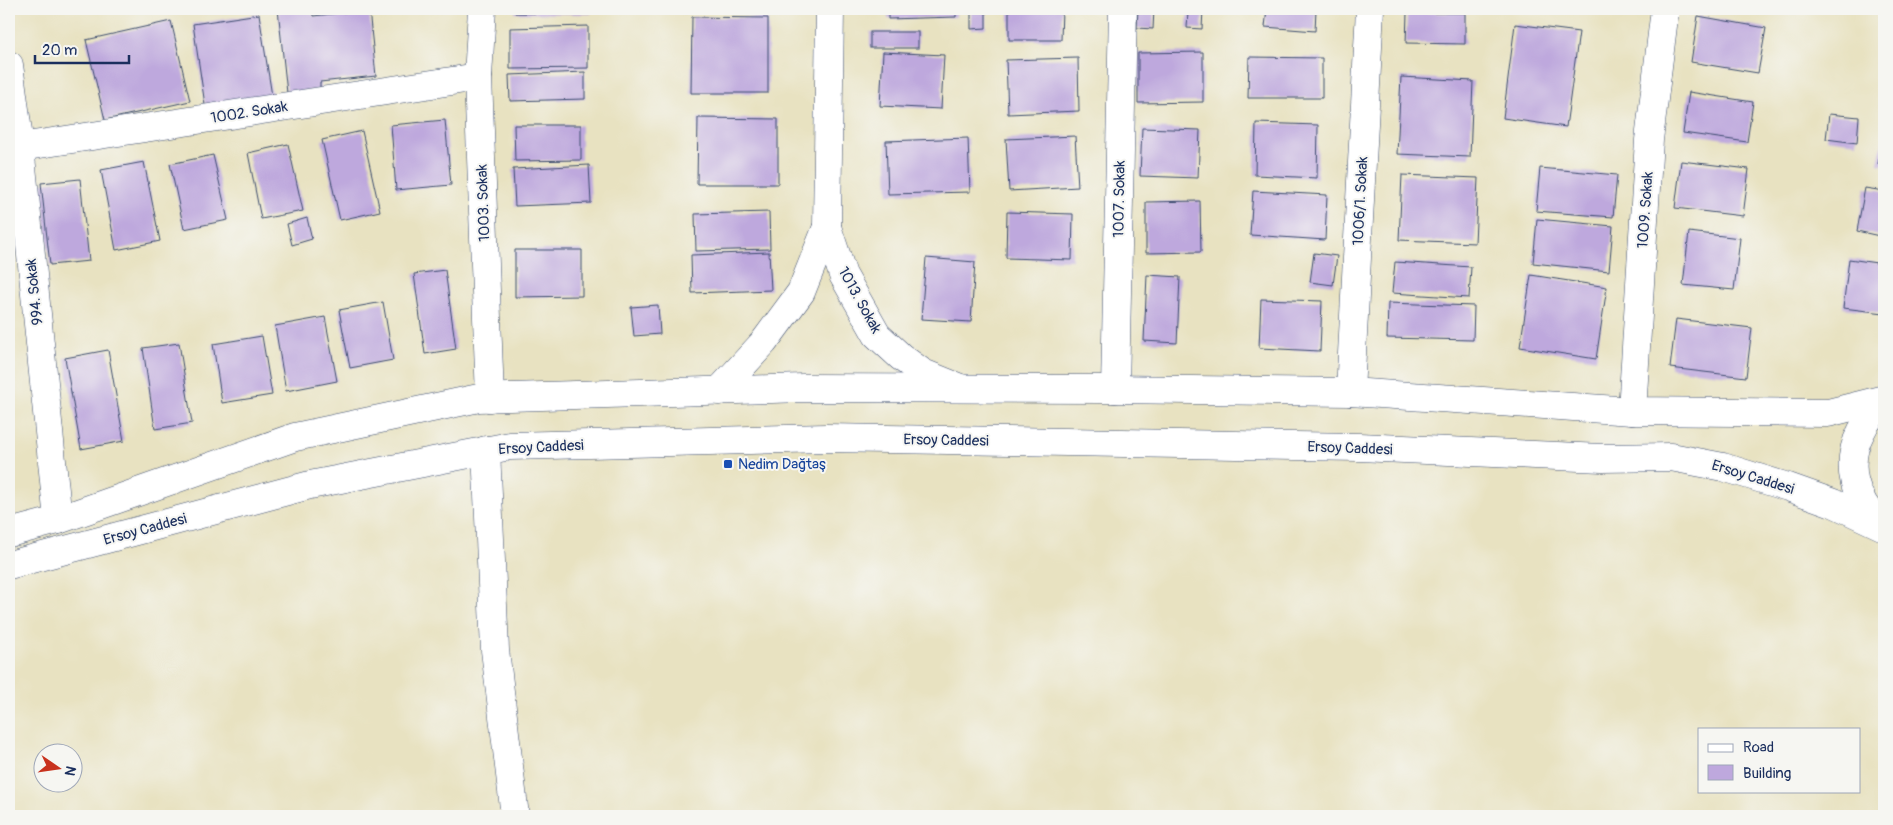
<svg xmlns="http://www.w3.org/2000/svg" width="1893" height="825" viewBox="0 0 1893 825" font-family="Pangolin,sans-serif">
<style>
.building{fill:#bea8dd}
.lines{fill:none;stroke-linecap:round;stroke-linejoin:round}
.street-casing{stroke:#3a4a6d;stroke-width:29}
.secondary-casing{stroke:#3a4a6d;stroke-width:29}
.street{stroke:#fff;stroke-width:28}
.secondary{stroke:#fff;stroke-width:28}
.transit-dot{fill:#1a4fb4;stroke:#f6f6f2;stroke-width:2}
.labels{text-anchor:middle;stroke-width:4;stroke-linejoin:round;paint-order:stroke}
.street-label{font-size:15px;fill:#1b2f5e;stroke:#f6f6f2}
.transit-label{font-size:15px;fill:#164399;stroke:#f6f6f2;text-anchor:start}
</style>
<rect width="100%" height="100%" fill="#f6f6f2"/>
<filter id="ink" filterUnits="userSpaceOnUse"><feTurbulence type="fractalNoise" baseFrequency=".02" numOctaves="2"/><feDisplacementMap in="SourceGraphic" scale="10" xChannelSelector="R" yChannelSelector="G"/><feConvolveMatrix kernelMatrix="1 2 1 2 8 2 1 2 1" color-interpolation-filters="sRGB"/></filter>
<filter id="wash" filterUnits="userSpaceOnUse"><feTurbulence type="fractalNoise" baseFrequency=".0096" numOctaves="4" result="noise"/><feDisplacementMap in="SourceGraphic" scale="20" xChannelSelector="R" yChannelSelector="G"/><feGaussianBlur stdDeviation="1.12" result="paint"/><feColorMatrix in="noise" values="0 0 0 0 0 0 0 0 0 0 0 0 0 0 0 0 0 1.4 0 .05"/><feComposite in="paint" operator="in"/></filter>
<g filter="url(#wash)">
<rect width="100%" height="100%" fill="#e8e2c1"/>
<g id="blocks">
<g class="building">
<path d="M278,9H312L313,16L369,10L376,76L320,82V90L287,93Z"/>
<path d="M515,9H591V14L515,13Z"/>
<path d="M888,9H956V17L888,19Z"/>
<path d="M1009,9H1062L1061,40H1009Z"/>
<path d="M1138,9H1154L1153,29L1137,28Z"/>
<path d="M1161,9H1203L1202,29L1187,28L1188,12L1161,10Z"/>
<path d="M1267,9H1316L1315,31L1265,27Z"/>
<path d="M971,12H986V28L971,29Z"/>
<path d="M1407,13H1465V44L1406,43Z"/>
<path d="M259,14L272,96L205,105L193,24Z"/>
<path d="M1698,16L1766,28L1758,73L1691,62Z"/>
<path d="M692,17L768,18V93H691Z"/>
<path d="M171,21L190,101L105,120L86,40Z"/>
<path d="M1515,24L1579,32L1566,127L1503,118Z"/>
<path d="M588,26V68L510,69V28Z"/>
<rect x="870" y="32" width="48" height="16"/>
<path d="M883,52L944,55L941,109L880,106Z"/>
<path d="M1203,52V102L1138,103V53Z"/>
<path d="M1249,57L1322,58V98H1248Z"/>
<path d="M1078,58L1079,111L1008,114L1006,60Z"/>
<path d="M585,72V99L510,101L509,75Z"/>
<path d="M1401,77L1473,81L1470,157L1397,154Z"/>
<path d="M1689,92L1753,102L1747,142L1683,133Z"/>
<path d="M1829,114L1859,117L1857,143L1826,139Z"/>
<path d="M698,118L778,119V184H697Z"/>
<path d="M445,120L451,185L396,190L391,125Z"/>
<path d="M1256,123L1318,125L1317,178L1255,175Z"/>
<path d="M514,125H581V160L515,161Z"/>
<path d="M1142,128L1200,130L1198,178L1140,176Z"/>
<path d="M362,131L380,211L340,220L322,140Z"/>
<path d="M1075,136L1078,187L1009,191L1006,139Z"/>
<path d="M968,138L970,192L888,194L886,141Z"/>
<path d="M1883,140H1884V165L1878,164Z"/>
<path d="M288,144L303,211L261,219L248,153Z"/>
<path d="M213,155L228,220L184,229L170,164Z"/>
<path d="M1681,161L1749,169L1743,216L1675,208Z"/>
<path d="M144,162L160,241L116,250L101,170Z"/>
<path d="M589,165L591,203L515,206L513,169Z"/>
<path d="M1540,168L1617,175L1613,217L1536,211Z"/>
<path d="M1402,175L1478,178L1475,243L1399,240Z"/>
<path d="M80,179L89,261L50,265L41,183Z"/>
<path d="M1865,188L1884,191V237L1857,231Z"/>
<path d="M1253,191L1327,195L1325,240L1250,235Z"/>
<path d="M1200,201L1201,252L1146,253V202Z"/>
<path d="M769,212L770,249L696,251L695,214Z"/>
<path d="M1007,212L1073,214L1072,260L1006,258Z"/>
<path d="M307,218L312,239L292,245L287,224Z"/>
<path d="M1537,219L1613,226L1609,271L1533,263Z"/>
<path d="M1689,232L1740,238L1734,290L1683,285Z"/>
<path d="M515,250H582V296L515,297Z"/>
<path d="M769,252L771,290L692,293L691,255Z"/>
<path d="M1314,253L1337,256L1333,285L1310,282Z"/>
<path d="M926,258L975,262L971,322L921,319Z"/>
<path d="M1849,259L1884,264V313L1843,308Z"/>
<path d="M1395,262L1471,267L1469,298L1392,293Z"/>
<path d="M445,270L456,349L425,354L414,274Z"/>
<path d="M1147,275L1180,277L1177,343L1144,341Z"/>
<path d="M1531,275L1607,287L1596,359L1520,347Z"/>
<path d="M1261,299L1322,301L1320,351L1259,348Z"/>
<path d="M383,302L393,360L350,368L339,310Z"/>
<path d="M1388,303L1474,306L1473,340L1387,338Z"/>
<path d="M658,305L660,334L634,336L631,307Z"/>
<path d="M325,317L337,381L286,391L275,326Z"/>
<path d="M1676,319L1752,328L1746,377L1670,368Z"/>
<path d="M262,336L272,395L222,403L213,344Z"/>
<path d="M179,343L192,423L155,429L143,348Z"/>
<path d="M108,350L124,441L81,449L65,358Z"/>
</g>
</g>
</g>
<g filter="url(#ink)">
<use href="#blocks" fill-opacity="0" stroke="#3a4a6d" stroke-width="1"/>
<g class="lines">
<g class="street-casing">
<g id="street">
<path d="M482,9L478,77L490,398"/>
<path d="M9,65L20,147L58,520"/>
<path d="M20,147L478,77"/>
<path d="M827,227L830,9"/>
<path d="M1115,389L1123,9"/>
<path d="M719,391L764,342L801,292L827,227L843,275L877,335L901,357L923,373L960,388"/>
<path d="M1350,392L1370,9"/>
<path d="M1632,411L1649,140L1665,9"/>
<path d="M486,450L495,650L515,816"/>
</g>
</g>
<g class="secondary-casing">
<g id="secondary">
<path d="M1881,524C1854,501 1844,464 1861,432C1866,421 1874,411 1884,405"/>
<path d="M9,533L58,520L295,437L479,398L803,388L1107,389L1350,392L1632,411L1828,413L1884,399"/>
<path d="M9,565L310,485L510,446L826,438L1359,447L1602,458L1671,457L1723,467L1788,487L1833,503L1884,527"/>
</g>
</g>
<use href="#street" class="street"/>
<use href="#secondary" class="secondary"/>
</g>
</g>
<rect class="transit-dot" x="723" y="459" width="10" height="10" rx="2.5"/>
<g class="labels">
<g class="street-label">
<text transform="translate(249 112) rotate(-9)" y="5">1002. Sokak</text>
<text transform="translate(1119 199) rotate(-89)" y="5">1007. Sokak</text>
<text transform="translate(1360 201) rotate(-87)" y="5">1006/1. Sokak</text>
<text transform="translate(483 203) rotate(-92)" y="5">1003. Sokak</text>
<text transform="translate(1645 210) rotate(-86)" y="5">1009. Sokak</text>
<text transform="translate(34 292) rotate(-96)" y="5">994. Sokak</text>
<text transform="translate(860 300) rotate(61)" y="5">1013. Sokak</text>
<text transform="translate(946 440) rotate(1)" y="5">Ersoy Caddesi</text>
<text transform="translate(541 447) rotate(-3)" y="5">Ersoy Caddesi</text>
<text transform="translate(1350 448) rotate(2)" y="5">Ersoy Caddesi</text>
<text transform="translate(1753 477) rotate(17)" y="5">Ersoy Caddesi</text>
<text transform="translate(145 529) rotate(-15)" y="5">Ersoy Caddesi</text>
</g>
<g class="transit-label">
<text x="738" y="469">Nedim Dağtaş</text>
</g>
</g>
<rect width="1893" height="825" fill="none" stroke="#f6f6f2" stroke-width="30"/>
<rect x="1698" y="728" width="162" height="65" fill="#f6f6f2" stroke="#9ea6b7"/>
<rect x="1708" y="744" width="25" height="8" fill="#ffffff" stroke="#9ea6b7"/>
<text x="1743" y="752" font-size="15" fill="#1b2f5e">Road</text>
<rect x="1708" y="765" width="25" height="15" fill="#bea8dd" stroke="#9ea6b7"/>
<text x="1743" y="778" font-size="15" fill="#1b2f5e">Building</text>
<g transform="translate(58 768) rotate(103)"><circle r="24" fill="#f6f6f2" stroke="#9ea6b7"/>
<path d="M0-4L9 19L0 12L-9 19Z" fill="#c8321e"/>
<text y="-8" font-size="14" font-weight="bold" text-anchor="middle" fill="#1b2f5e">N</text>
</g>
<path d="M35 55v8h94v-8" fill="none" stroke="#1b2f5e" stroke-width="2.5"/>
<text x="42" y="55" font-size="15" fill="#1b2f5e" stroke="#f6f6f2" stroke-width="4" paint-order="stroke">20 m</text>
</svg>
